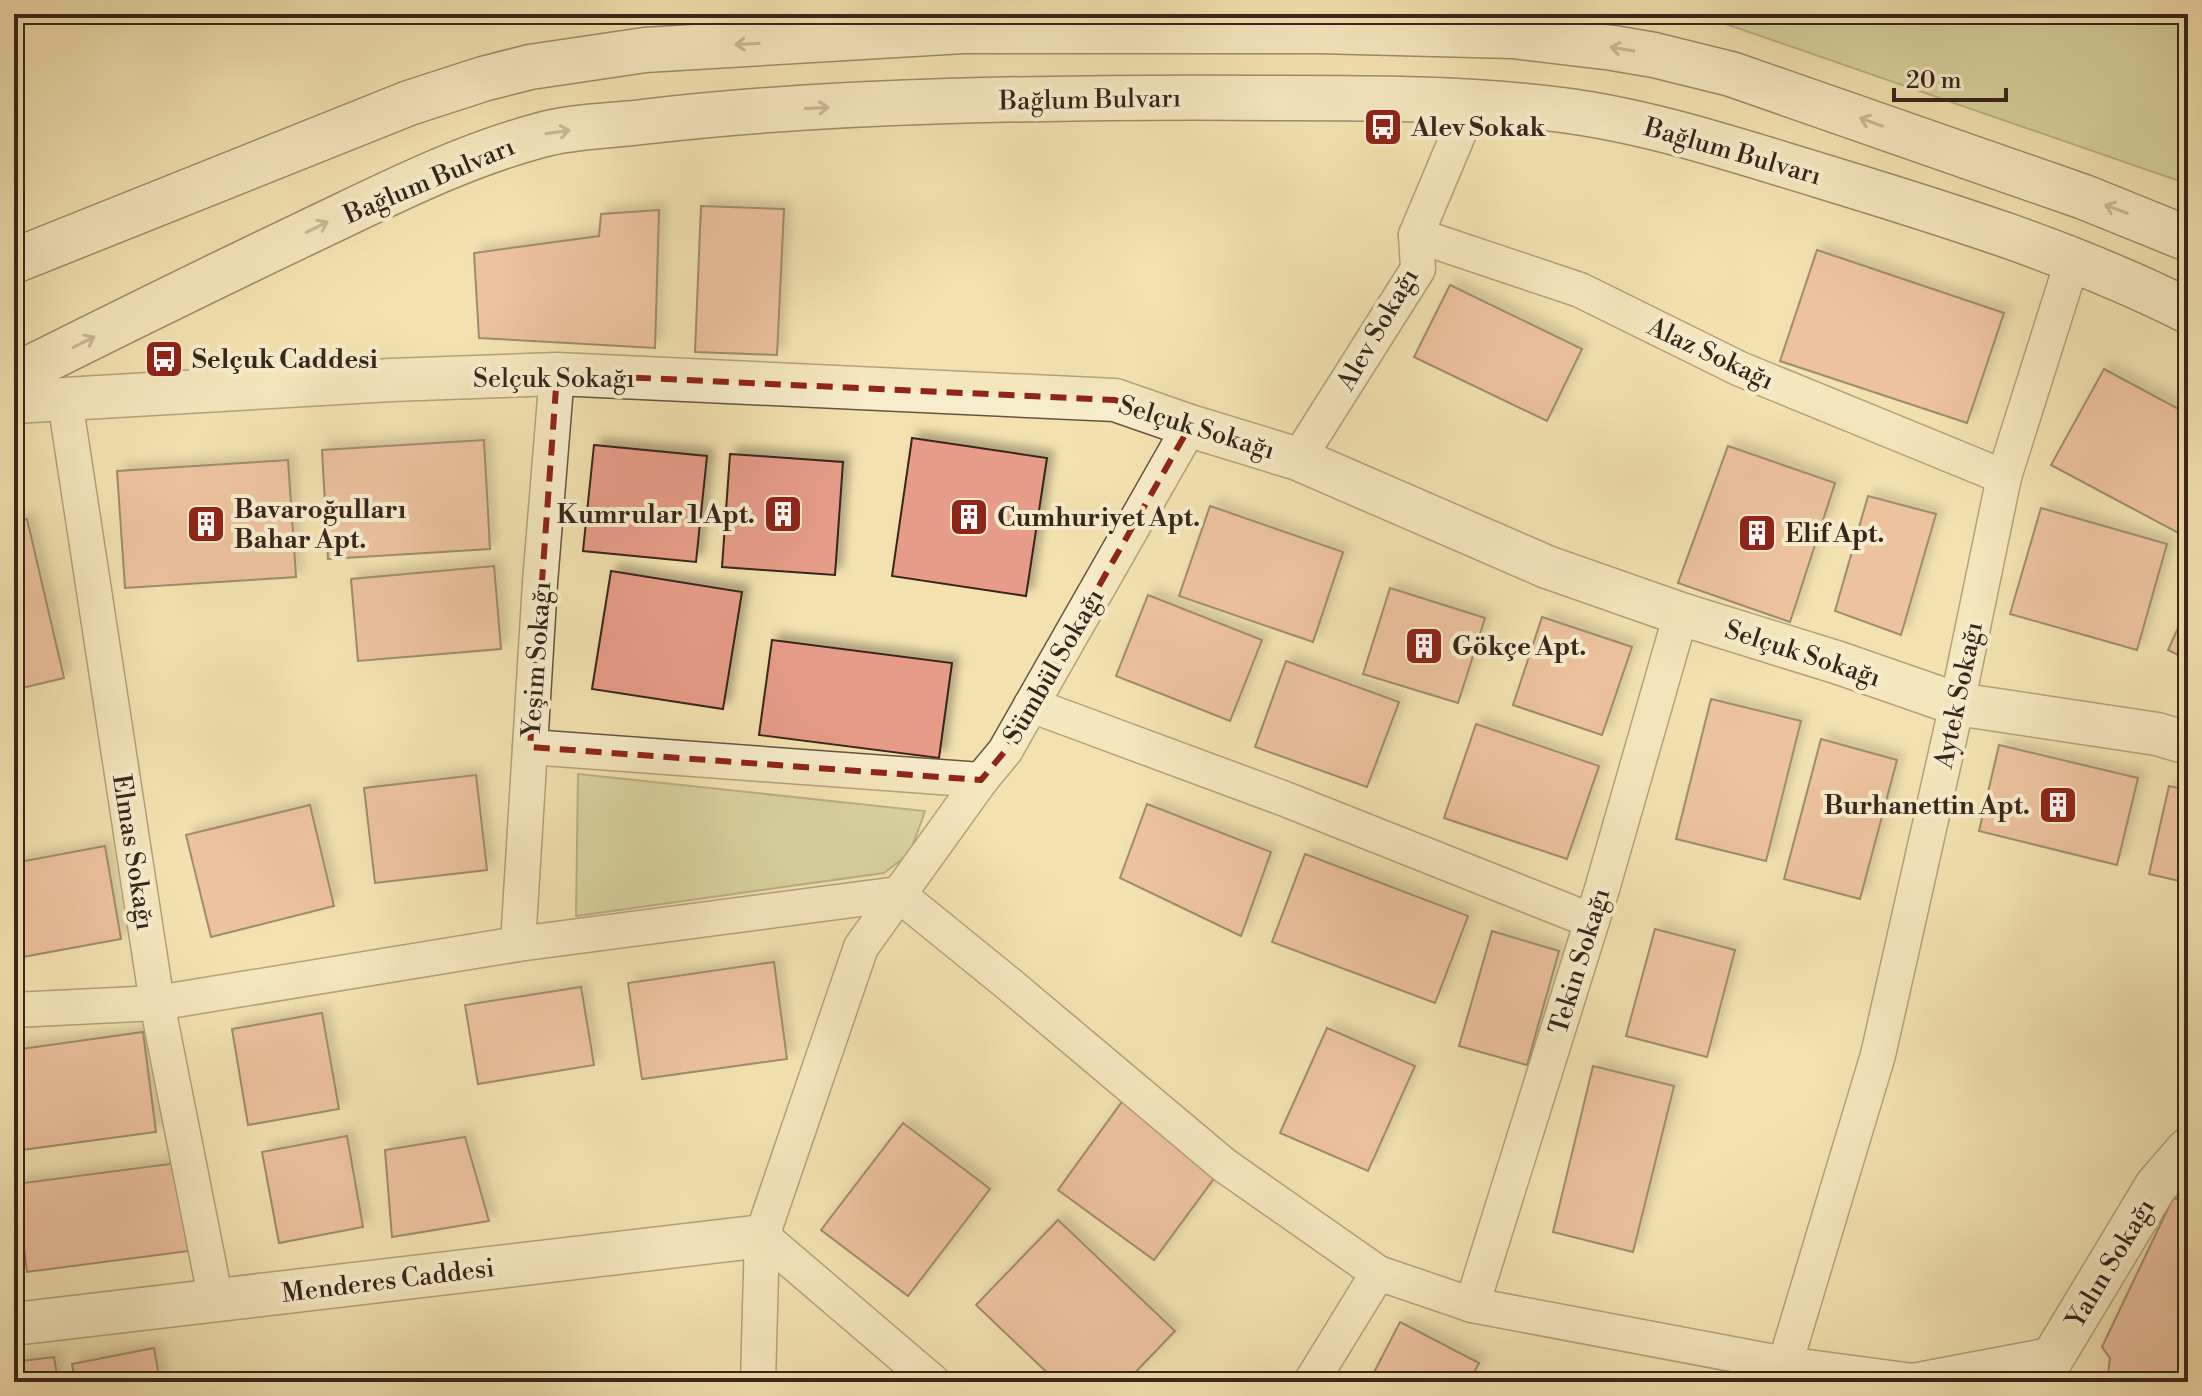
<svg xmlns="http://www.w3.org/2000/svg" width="2202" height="1396" viewBox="0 0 2202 1396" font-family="'Libre Bodoni',serif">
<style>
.green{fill:#bac38c;stroke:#7a7454;stroke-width:2}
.building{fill:#e79c89;stroke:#39251c;stroke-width:2;filter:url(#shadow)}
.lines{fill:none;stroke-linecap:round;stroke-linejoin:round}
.minor-casing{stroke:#685441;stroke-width:37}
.tertiary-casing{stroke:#685441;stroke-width:45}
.secondary-casing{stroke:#39251c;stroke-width:47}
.minor{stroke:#f7eccc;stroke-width:34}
.tertiary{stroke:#f7eccc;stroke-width:42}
.secondary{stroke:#f7eccc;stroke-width:44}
.oneway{stroke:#988874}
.marked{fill:none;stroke:#8f2418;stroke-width:6;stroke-dasharray:16 10;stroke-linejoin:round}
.labels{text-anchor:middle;stroke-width:8;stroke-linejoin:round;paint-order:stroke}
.street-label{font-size:26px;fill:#39251c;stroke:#f7eccc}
.poi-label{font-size:26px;font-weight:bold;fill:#39251c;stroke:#f7eccc;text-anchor:start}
</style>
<defs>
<filter id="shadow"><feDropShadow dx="7" dy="-7" stdDeviation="4" flood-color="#0004"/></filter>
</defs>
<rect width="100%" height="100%" fill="#f3e2b0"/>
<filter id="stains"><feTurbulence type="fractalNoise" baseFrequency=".0025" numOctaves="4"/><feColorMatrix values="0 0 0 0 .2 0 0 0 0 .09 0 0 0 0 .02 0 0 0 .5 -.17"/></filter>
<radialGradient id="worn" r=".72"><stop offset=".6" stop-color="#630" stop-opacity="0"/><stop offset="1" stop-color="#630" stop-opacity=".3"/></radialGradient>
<g class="green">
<path d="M1697,14H2188V179L2182,182Z"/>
<path d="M578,774L925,811L910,853L884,873L576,916Z"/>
</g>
<g class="building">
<path d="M701,206L784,209L777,355L695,352Z"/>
<path d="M659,210L655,348L479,338L474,253L599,236L601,214Z"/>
<path d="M1817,250L2004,313L1967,423L1780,361Z"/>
<path d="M1450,285L1582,349L1547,421L1414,357Z"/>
<path d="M2104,369L2188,414V529L2184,536L2051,465Z"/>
<path d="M912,438L1047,458L1026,596L892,576Z"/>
<path d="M484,440L490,549L328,559L322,450Z"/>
<path d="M594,445L707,456L696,562L583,551Z"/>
<path d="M1728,446L1835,483L1790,622L1678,583Z"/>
<path d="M730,454L843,462L835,575L722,567Z"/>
<path d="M288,460L296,577L125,588L117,471Z"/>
<path d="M1868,496L1936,514L1901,635L1835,611Z"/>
<path d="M1210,506L1343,552L1313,642L1179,596Z"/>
<path d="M2041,508L2167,544L2137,650L2010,614Z"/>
<path d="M27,519L64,678L14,690V522Z"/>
<path d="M494,566L501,649L358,661L351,579Z"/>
<path d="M611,571L742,592L723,709L592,689Z"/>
<path d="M1390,588L1485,618L1458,703L1363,674Z"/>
<path d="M1148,595L1262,640L1230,721L1116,676Z"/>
<path d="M2188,606V660L2168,650Z"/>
<path d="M1542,617L1632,647L1602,735L1513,705Z"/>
<path d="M772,640L952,663L939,758L759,735Z"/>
<path d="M1286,661L1399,702L1367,787L1255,747Z"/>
<path d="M1711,699L1801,721L1766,861L1676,839Z"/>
<path d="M1476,724L1599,766L1567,859L1444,818Z"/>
<path d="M1821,739L1897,760L1860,899L1784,879Z"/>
<path d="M1999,745L2138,778L2117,865L1979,831Z"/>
<path d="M476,775L487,870L375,883L364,788Z"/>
<path d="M2169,786L2188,790V883L2149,874Z"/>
<path d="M1147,804L1271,852L1241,936L1120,878Z"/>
<path d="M310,805L334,906L211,937L186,835Z"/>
<path d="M105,846L121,939L17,958L14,944V863Z"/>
<path d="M1305,854L1468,916L1435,1003L1272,942Z"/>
<path d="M1655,929L1735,950L1707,1057L1626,1036Z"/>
<path d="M1492,931L1559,951L1527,1065L1459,1046Z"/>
<path d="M774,962L787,1059L642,1079L628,983Z"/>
<path d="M581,987L594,1065L478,1084L465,1005Z"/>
<path d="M322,1013L339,1109L248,1125L232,1029Z"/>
<path d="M1327,1028L1415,1066L1368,1171L1280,1133Z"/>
<path d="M143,1032L156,1132L14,1151V1050Z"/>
<path d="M1593,1066L1674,1086L1633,1252L1553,1232Z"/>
<path d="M1124,1099L1221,1169L1154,1260L1058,1190Z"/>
<path d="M903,1123L990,1189L908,1296L821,1230Z"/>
<path d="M347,1136L363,1227L279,1243L262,1152Z"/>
<path d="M465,1137L489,1221L392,1237L385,1150Z"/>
<path d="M177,1163L189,1251L27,1272L16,1184Z"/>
<path d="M2173,1198L2188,1201V1382H2107L2110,1358L2102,1347Z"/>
<path d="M1058,1220L1175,1331L1126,1382H1057L976,1305Z"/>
<path d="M1400,1322L1479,1363L1469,1382H1369Z"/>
<path d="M154,1348L160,1382H75L72,1364Z"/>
<path d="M54,1357L58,1382H14V1362Z"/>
</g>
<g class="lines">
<g class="minor-casing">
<g id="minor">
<path d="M1416,235L1580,290L1740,369L2004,477"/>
<path d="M65,401L157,1003L216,1301"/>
<path d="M1298,459L1418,269L1416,235L1472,102"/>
<path d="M1031,705L1285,799L1592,921"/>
<path d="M530,747L981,780"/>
<path d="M518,944L540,583L557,374"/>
<path d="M14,1010L157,1003L518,944L898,894L1010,985L1224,1165L1378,1273L1472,1305L1785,1364L1913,1381L2055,1354"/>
<path d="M1472,1305L1602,889L1681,614"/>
<path d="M1785,1364L1878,1055L1957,704L2004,477L2073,259"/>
<path d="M758,1382L762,1236"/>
<path d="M933,1382L762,1236L861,947L981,780L1005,751L1190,426"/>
<path d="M1311,1382L1378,1273"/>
</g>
</g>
<g class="tertiary-casing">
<g id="tertiary">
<path d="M14,402L391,380L557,374L1115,400L1190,426L1298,459L1547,567L1681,614L1839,663L1957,704L2157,734L2188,743"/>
<path d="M14,1324L762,1236"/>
<path d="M2038,1382L2156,1186L2188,1149"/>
</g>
</g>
<g class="secondary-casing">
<g id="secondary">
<path d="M14,261L409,103L483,79L530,67L645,50L963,31H1319L1513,36L1613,48L1654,55L1731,74L2084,197L2188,239"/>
<path d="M14,376C112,327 211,278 310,231C386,195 459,157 541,135C573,126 609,126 642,122C744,110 846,104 948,101C1058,98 1168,97 1278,98C1372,98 1468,98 1562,110C1648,121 1732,149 1815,174C1943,213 2068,251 2188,311"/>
</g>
</g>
<use href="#minor" class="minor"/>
<use href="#tertiary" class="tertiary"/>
<use href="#secondary" class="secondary"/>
</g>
<defs><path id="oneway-shaft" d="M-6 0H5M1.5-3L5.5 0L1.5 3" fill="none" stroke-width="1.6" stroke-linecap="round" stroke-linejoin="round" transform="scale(2)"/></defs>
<g class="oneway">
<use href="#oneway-shaft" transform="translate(747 44) rotate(177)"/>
<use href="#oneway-shaft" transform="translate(1622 49) rotate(-171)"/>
<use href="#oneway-shaft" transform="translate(817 108) rotate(-3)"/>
<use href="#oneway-shaft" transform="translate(1871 122) rotate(-160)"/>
<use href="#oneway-shaft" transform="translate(558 132) rotate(-8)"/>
<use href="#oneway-shaft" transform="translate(2116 209) rotate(-159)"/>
<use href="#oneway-shaft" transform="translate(317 227) rotate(-26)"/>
<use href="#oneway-shaft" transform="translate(84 342) rotate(-27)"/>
</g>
<path d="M0 0H2202V1396H0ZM557,374L1115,400L1190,426L1005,751L981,780L530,747Z" fill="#f3e2b0" fill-opacity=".55" fill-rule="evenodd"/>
<path class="marked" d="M557,374L1115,400L1190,426L1005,751L981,780L530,747Z"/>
<defs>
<g id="bus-square" transform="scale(2)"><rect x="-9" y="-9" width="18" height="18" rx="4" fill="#8f2418" stroke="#f7eccc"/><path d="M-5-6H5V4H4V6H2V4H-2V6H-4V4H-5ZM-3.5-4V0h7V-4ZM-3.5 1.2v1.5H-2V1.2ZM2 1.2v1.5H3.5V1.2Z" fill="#fff"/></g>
<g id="building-square" transform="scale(2)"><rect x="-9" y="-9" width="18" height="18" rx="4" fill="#8f2418" stroke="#f7eccc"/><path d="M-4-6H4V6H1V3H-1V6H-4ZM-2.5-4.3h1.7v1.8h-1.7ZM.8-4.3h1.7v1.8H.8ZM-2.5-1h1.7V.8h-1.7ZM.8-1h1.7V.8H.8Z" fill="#fff"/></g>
</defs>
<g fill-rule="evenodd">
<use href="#bus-square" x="1383" y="127"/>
<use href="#bus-square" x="164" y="359"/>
<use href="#building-square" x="783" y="514"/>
<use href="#building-square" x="969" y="517"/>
<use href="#building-square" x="206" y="524"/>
<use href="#building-square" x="1757" y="533"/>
<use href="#building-square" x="1424" y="646"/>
<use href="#building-square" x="2058" y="805"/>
</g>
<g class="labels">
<g class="street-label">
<text transform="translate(1090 99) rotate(-1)" y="9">Bağlum Bulvarı</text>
<text transform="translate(1733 151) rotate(16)" y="9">Bağlum Bulvarı</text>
<text transform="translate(429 180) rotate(-23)" y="9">Bağlum Bulvarı</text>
<text transform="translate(1377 329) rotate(-60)" y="9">Alev Sokağı</text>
<text transform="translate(1711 353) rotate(25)" y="9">Alaz Sokağı</text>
<text x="554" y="387">Selçuk Sokağı</text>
<text transform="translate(1197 427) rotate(17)" y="9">Selçuk Sokağı</text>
<text transform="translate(1803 653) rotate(18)" y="9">Selçuk Sokağı</text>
<text transform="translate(536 659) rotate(-86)" y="9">Yeşim Sokağı</text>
<text transform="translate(1053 666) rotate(-60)" y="9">Sümbül Sokağı</text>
<text transform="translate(1958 695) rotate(-78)" y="9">Aytek Sokağı</text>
<text transform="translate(134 852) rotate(81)" y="9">Elmas Sokağı</text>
<text transform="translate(1579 961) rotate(-73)" y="9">Tekin Sokağı</text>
<text transform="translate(2110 1263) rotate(-59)" y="9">Yalın Sokağı</text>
<text transform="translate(388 1280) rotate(-7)" y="9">Menderes Caddesi</text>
</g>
<g class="poi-label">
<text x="1411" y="136">Alev Sokak</text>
<text x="192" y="368">Selçuk Caddesi</text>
<text x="234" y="518">Bavaroğulları<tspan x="234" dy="30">Bahar Apt.</tspan></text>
<text x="755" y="523" text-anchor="end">Kumrular 1 Apt.</text>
<text x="997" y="526">Cumhuriyet Apt.</text>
<text x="1785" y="542">Elif Apt.</text>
<text x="1452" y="655">Gökçe Apt.</text>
<text x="2030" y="814" text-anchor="end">Burhanettin Apt.</text>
</g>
</g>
<rect width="2202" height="1396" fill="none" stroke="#f3e2b0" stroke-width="48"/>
<rect x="16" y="16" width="2170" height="1364" fill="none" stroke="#39251c" stroke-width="4"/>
<rect x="24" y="24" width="2154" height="1348" fill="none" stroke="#39251c" stroke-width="2"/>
<path d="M1894 88v12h112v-12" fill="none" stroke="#39251c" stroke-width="4"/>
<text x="1906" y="88" font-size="24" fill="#39251c" stroke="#f7eccc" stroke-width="6" paint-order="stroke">20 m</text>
<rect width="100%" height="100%" filter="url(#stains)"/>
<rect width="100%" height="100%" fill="url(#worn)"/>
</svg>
